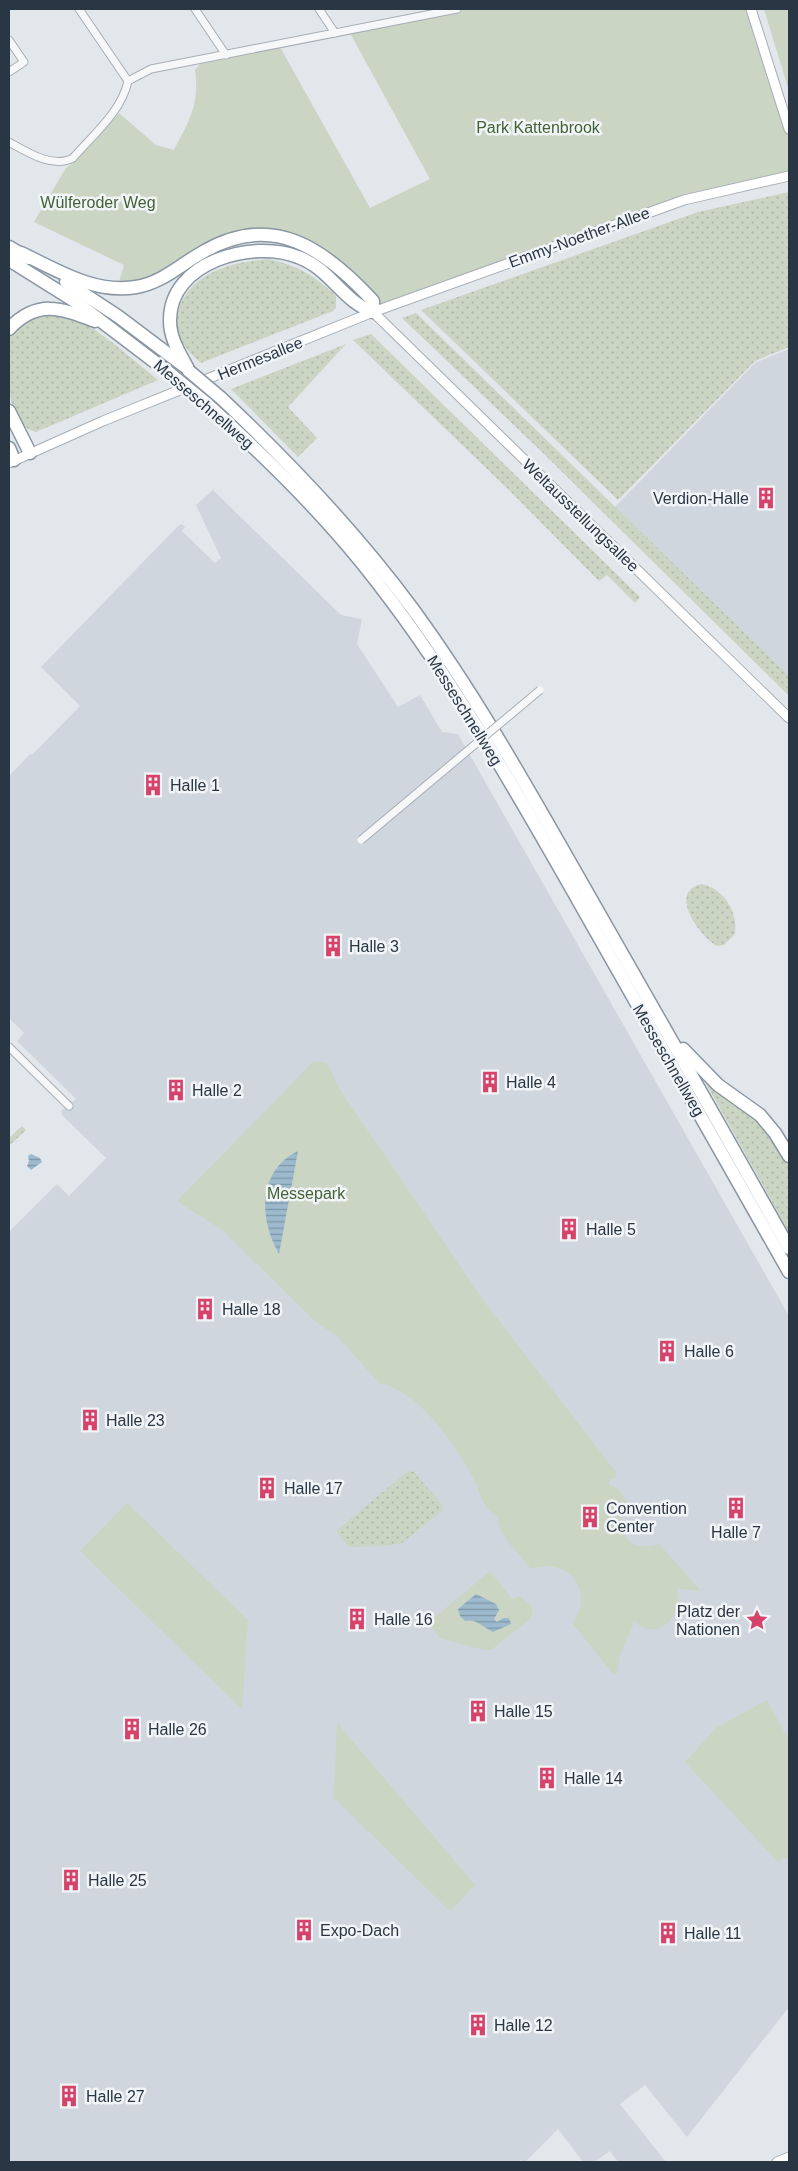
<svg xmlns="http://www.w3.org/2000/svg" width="798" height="2171" viewBox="0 0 798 2171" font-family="Helvetica,sans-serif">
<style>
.built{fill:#d0d6dd}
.grass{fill:url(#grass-dots)}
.park{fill:#cad5c3}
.water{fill:url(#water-rules)}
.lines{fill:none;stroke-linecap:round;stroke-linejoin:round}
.street-casing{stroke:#a7aeb6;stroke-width:9}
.secondary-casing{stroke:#a7aeb6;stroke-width:11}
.highway-casing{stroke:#8996a3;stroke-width:15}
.street{stroke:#f5f7f9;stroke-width:7}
.secondary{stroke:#fff;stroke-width:9}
.highway{stroke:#fff;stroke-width:12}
.street-bridge-casing{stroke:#a7aeb6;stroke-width:9;stroke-linecap:butt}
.highway-bridge-casing{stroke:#8996a3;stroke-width:15;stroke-linecap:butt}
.street-bridge{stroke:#f5f7f9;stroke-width:7}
.highway-bridge{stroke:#fff;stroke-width:12}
.labels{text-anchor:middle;stroke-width:5;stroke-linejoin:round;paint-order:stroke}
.park-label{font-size:16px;fill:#436136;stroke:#f2f5f8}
.street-label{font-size:16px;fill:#293644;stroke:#f2f5f8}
.poi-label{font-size:16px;fill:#293644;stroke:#f2f5f8;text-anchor:start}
</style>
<defs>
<pattern id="grass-dots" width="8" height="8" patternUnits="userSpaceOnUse" patternTransform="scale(1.25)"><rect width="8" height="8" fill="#cad5c3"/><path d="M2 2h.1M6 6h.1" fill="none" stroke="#aeb7a9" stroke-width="1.8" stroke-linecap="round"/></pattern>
<pattern id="water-rules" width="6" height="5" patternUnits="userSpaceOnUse" patternTransform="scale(1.25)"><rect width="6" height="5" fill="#9cb9cd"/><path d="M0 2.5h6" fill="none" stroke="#7f97a8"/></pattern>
</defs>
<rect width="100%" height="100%" fill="#e2e7eb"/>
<g class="built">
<path d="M789,349V685L611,511L755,363Z"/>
<path d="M213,490L341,615L362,619L357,644L398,707L420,695L442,732L458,734L789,1316V2007L687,2137L645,2085L620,2104L666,2162H618L610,2151L594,2162H583L558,2129L525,2162L521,2160L519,2162H9V1232L57,1184L69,1196L106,1158L62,1115L61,1111L76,1099L17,1041L24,1033L9,1018V776L30,754L32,755L80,706L41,667L178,526L182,524L185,527L182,531L215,563L221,558L196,505Z"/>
</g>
<g class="grass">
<path d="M789,192V347L755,361L618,500L421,310L698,212Z"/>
<path d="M268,259C297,265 315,276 336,296V308L333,311L201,363C185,349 171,334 178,311C190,272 232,262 268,259Z"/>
<path d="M47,312L80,319L113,343L158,380L36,432C1,422 9,364 9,336L21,323Z"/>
<path d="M416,313L789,676V696L541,451L402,318Z"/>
<path d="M371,334L640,597L635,603L607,575L599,581L509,490L353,340Z"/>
<path d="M346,344L288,407L317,438L298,457L231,389Z"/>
<path d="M702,884C724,889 738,912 735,934L724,945L717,946C701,938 666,891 702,884Z"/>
<path d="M703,1078L756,1116L789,1160V1232Z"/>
<path d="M22,1126L26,1130L9,1146V1138Z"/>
<path d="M408,1471L414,1472L443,1506V1510L402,1543L382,1546L349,1547L336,1531Z"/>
</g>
<g class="park">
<path d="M468,9H751L789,129V176L719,191L373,312V300L320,252L251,236L170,274L117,288L124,265L34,222L66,168L76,161L119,113L156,145L174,150C189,121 200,104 195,70L200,64L280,47L370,208L430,179L350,33Z"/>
<path d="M764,9H789V91Z"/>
<path d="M314,1061L327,1063L340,1090L486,1304L616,1472L615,1479H610L609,1484L617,1488L629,1504C609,1530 630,1554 659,1544L701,1591L677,1588C685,1616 657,1643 634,1621L620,1656L617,1673L613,1674L573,1624C577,1615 582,1607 581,1597C579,1571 553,1561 531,1569C521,1556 497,1534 498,1517C482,1509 480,1490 472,1476C457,1446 415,1387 380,1384L337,1336L316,1322L222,1230L177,1201Z"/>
<path d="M127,1503L248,1620L242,1709L80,1551Z"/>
<path d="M490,1571L512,1599L520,1596L531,1606L533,1613L530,1619L491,1650L480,1649L440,1638L428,1623Z"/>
<path d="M767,1700L789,1741V1856L778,1862L685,1762L716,1728Z"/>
<path d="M337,1723L475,1885L450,1911L334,1798Z"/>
</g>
<g class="water">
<path d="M298,1151L279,1254C259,1219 257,1171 298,1151Z"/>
<path d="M31,1154L40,1158L42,1162L31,1170L27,1166L29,1161L28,1156Z"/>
<path d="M476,1594L496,1604L499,1610L494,1619L497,1622L503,1618H509L511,1624L493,1632C484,1628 476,1618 465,1621L460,1616L458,1609Z"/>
</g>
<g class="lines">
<g class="street-casing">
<g id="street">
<path d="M79,9L128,81"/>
<path d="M195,9L226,55"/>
<path d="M319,9L335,33"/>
<path d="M9,40L24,62L9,72"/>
<path d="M128,81L151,69L457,9"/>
<path d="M9,142C27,152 53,169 73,158C93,135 122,111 128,81"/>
<path d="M9,1047L69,1106"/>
</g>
</g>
<g class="secondary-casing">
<g id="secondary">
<path d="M751,9L789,129"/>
<path d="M373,312L789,718"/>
<path d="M9,463L103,421L373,312L684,200L789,176"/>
<path d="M777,2162L789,2157"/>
</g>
</g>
<g class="highway-casing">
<g id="highway">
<path d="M9,247L28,258"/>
<path d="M21,253C57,270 94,294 136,287C162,283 181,264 203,252C273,211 325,249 373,301V312C342,301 331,269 298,257C252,239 169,262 170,321C170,340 181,355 189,371"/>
<path d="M9,260L76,302L168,372"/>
<path d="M66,282L119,317L184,366"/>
<path d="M9,329C37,299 61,308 95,321"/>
<path d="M221,398C290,463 355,531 412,608C475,694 527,787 580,880C650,1002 720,1125 789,1248"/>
<path d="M207,404C262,454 315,505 362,563C446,667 512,784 578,900C649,1024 719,1148 789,1272"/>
<path d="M9,411L30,453"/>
<path d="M9,448L14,460"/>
<path d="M683,1049L718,1085L760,1115L775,1133L789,1156"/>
</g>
</g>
<use href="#street" class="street"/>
<use href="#secondary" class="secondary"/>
<use href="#highway" class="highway"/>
<g class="street-bridge-casing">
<path id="street-bridge" d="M361,840L540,690"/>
</g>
<g class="highway-bridge-casing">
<g id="highway-bridge">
<path d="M189,371L221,398"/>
<path d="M168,372L207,404"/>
</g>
</g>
<use href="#street-bridge" class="street-bridge"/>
<use href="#highway-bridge" class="highway-bridge"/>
</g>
<defs>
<g id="building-bare" transform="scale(1.725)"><path d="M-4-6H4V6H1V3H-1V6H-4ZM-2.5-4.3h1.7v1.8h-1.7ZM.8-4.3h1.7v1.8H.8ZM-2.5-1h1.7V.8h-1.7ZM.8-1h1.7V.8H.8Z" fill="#d5426a" stroke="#f2f5f8" stroke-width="2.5" paint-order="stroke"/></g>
<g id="sight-bare" transform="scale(1.725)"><path d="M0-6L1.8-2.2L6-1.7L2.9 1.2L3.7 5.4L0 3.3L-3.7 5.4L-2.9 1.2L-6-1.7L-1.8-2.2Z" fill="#d5426a" stroke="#f2f5f8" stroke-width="2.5" paint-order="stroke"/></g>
</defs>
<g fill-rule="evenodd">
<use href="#building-bare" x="766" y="498"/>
<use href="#building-bare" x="153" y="785"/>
<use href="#building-bare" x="333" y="946"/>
<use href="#building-bare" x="490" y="1082"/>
<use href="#building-bare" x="176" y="1090"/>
<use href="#building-bare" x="569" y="1229"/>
<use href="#building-bare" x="205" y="1309"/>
<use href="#building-bare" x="667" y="1351"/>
<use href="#building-bare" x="90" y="1420"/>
<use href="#building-bare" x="267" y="1488"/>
<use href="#building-bare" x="736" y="1508"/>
<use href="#building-bare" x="590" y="1517"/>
<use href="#building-bare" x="357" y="1619"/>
<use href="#sight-bare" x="757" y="1620"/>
<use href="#building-bare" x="478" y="1711"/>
<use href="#building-bare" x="132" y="1729"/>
<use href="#building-bare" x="547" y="1778"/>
<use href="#building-bare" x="71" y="1880"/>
<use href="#building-bare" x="304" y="1930"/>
<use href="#building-bare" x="668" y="1933"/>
<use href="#building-bare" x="478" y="2025"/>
<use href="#building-bare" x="69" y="2096"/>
</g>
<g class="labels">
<g class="park-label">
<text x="538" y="133">Park Kattenbrook</text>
<text x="98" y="208">Wülferoder Weg</text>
<text x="306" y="1199">Messepark</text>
</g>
<g class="street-label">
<text transform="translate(579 237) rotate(-20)" y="6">Emmy-Noether-Allee</text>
<text transform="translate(260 358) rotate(-22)" y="6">Hermesallee</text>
<text transform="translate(204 404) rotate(41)" y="6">Messeschnellweg</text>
<text transform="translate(581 515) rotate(44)" y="6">Weltausstellungsallee</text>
<text transform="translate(465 710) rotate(58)" y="6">Messeschnellweg</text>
<text transform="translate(669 1060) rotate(60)" y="6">Messeschnellweg</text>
</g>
<g class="poi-label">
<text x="749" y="504" text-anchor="end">Verdion-Halle</text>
<text x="170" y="791">Halle 1</text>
<text x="349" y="952">Halle 3</text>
<text x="506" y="1088">Halle 4</text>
<text x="192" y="1096">Halle 2</text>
<text x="586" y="1235">Halle 5</text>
<text x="222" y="1315">Halle 18</text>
<text x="684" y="1357">Halle 6</text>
<text x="106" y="1426">Halle 23</text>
<text x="284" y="1494">Halle 17</text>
<text x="606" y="1514">Convention<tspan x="606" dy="18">Center</tspan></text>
<text x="736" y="1538" text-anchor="middle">Halle 7</text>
<text x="740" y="1617" text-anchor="end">Platz der<tspan x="740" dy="18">Nationen</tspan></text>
<text x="374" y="1625">Halle 16</text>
<text x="494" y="1717">Halle 15</text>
<text x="148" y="1735">Halle 26</text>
<text x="564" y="1784">Halle 14</text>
<text x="88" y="1886">Halle 25</text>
<text x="320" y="1936">Expo-Dach</text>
<text x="684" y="1939">Halle 11</text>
<text x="494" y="2031">Halle 12</text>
<text x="86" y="2102">Halle 27</text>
</g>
</g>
<rect width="798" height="2171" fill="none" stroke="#293644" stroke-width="20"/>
</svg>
